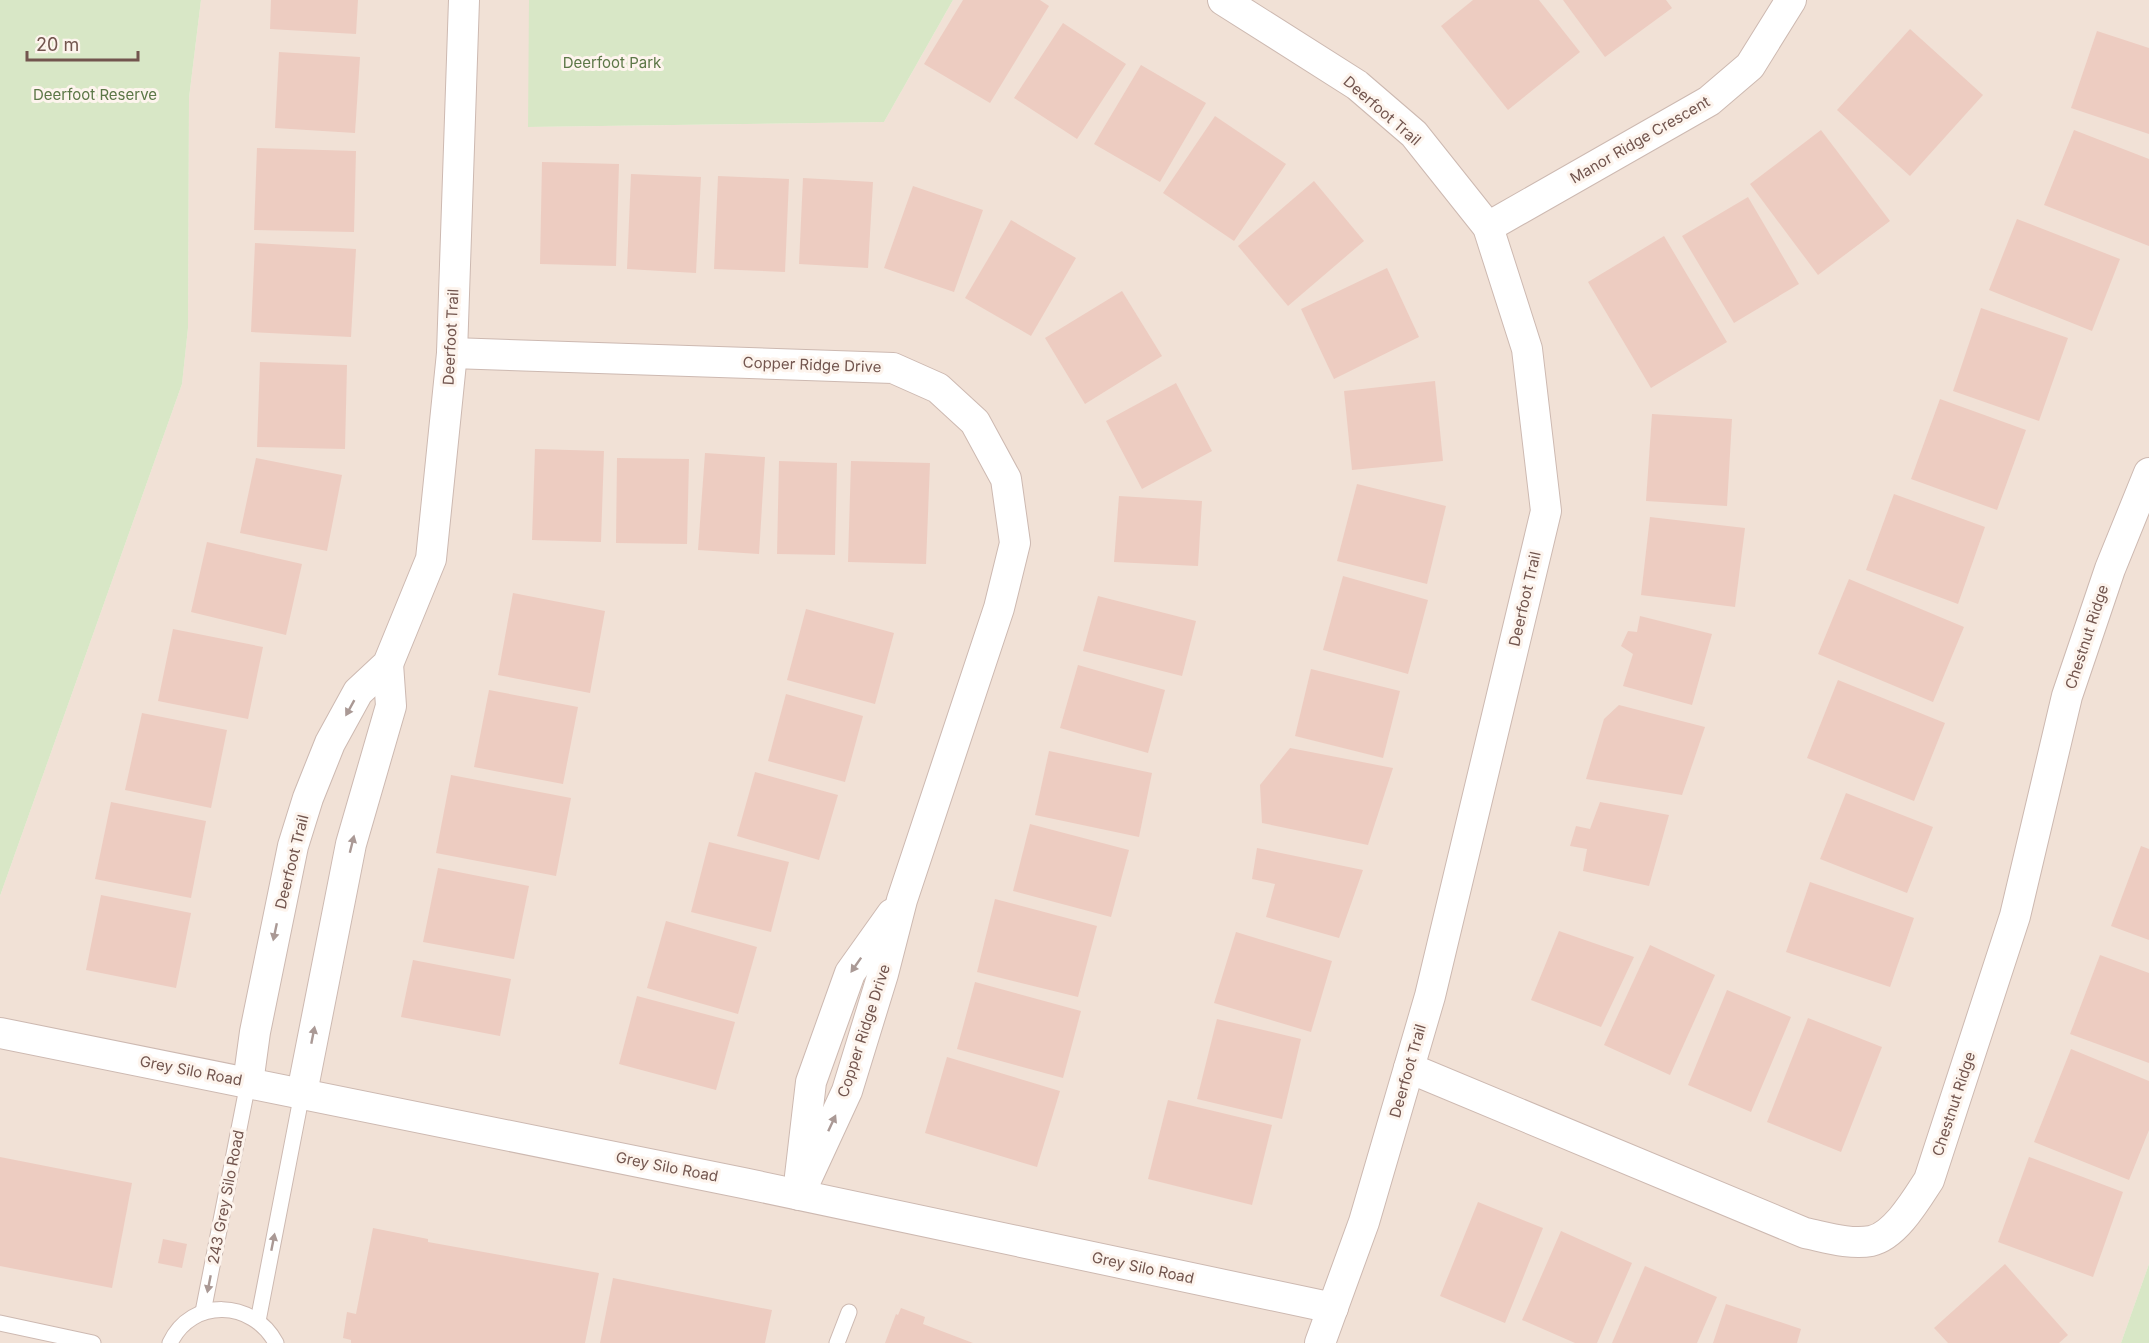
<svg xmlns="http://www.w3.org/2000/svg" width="2149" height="1343" viewBox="0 0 2149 1343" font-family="Inter,sans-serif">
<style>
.residential{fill:#f1e1d6}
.green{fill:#d8e7c6}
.building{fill:#edccc1}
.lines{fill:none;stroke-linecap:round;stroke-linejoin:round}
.service-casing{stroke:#cdb9b1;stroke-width:17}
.minor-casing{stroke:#cdb9b1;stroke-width:32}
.service{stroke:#fff;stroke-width:15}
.minor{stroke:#fff;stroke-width:30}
.oneway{fill:#aa9995}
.labels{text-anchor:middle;stroke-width:6;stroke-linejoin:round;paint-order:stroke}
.park-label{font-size:15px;fill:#5c7747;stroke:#fdf4ed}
.street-label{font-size:15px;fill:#72554e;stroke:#fdf4ed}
</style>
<rect width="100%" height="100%" fill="#faf0e7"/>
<path class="residential" d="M201,0H529V127L884,122L953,0H2149V1264L2121,1343H0V896L182,384L188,328L189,98Z"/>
<g class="green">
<path d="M0,0H201L189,98L188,328L182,384L0,896Z"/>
<path d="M529,0H953L884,122L528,127Z"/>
<path d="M2149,1264V1343H2121Z"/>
</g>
<g class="building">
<path d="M271,0H358L356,34L270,29Z"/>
<path d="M963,0H1040L1049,6L990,103L924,64Z"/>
<path d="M1473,0H1539L1580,52L1508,110L1441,26Z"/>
<path d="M1563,0H1666L1672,8L1605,57Z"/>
<path d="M1063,23L1126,64L1077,139L1014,98Z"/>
<path d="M1910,29L1983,95L1910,176L1837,110Z"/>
<path d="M2097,31L2149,48V134L2071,108Z"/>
<path d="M279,52L360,57L355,133L275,128Z"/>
<path d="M1141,65L1206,103L1160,182L1094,144Z"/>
<path d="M1215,116L1286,164L1234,241L1163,193Z"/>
<path d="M1821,130L1890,221L1818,275L1750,184Z"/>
<path d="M2074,130L2149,159V246L2044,205Z"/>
<path d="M257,148L356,151L354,232L254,230Z"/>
<path d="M542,162L619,164L616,266L540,264Z"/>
<path d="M631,174L701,177L696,273L627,269Z"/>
<path d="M718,176L789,179L785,272L714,269Z"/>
<path d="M803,178L873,182L868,268L799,264Z"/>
<path d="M1314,181L1364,241L1288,306L1238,246Z"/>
<path d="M913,186L983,210L954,292L884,268Z"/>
<path d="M1748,197L1799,284L1734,323L1682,236Z"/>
<path d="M2017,219L2120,259L2092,331L1989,290Z"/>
<path d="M1011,220L1076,258L1031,336L965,298Z"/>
<path d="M1664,236L1727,342L1651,388L1588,282Z"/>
<path d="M255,243L356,249L351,337L251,332Z"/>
<path d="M1387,268L1419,337L1334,379L1301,309Z"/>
<path d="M1122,291L1162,356L1085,404L1045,338Z"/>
<path d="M1981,308L2068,338L2039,421L1953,391Z"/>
<path d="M260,362L347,365L345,449L257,447Z"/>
<path d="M1435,381L1443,461L1352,470L1344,391Z"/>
<path d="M1176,383L1212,451L1142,489L1106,421Z"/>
<path d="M1940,399L2026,430L1997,510L1911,479Z"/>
<path d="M1652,414L1732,419L1727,506L1646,501Z"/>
<path d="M535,449L604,451L601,542L532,540Z"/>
<path d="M705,453L765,457L759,554L698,550Z"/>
<path d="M256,458L342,475L327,551L240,533Z"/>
<path d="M617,458L689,459L687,544L616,543Z"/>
<path d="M779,461L837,463L835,555L777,554Z"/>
<path d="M851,461L930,463L926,564L848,562Z"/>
<path d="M1357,484L1446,506L1427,584L1337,561Z"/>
<path d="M1894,494L1985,527L1958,604L1866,570Z"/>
<path d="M1119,496L1202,501L1198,566L1114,562Z"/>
<path d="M1650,517L1745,528L1735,607L1641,595Z"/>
<path d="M207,542L302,564L286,635L191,612Z"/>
<path d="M1343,576L1428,600L1408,674L1323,650Z"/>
<path d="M1849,579L1964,627L1933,702L1818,654Z"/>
<path d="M513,593L605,611L590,693L498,675Z"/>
<path d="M1098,596L1196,621L1182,676L1083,651Z"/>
<path d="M806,609L894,633L875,704L787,680Z"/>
<path d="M1640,616L1712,634L1692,705L1623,686L1633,654L1621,646L1628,631L1637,632Z"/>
<path d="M173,629L263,647L248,719L158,701Z"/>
<path d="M1078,665L1165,690L1148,753L1060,728Z"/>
<path d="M1311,669L1400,691L1383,758L1295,736Z"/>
<path d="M1838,680L1945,723L1914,801L1807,758Z"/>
<path d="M489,690L578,707L563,784L474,767Z"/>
<path d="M786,694L863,716L845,782L768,761Z"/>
<path d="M1619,705L1705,727L1682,795L1586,779L1604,719Z"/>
<path d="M142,713L227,730L211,808L125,790Z"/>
<path d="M1290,748L1393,768L1368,845L1262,823L1260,785Z"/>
<path d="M1049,751L1152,773L1139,837L1035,815Z"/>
<path d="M755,772L838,795L819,860L737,836Z"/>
<path d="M451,775L571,798L556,876L436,853Z"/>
<path d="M1846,793L1933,827L1907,893L1820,859Z"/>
<path d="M111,802L206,821L191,898L95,879Z"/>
<path d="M1600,802L1669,815L1649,886L1583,871L1587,849L1570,846L1576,826L1590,829Z"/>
<path d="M1030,824L1129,850L1111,917L1013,891Z"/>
<path d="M709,842L789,862L771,932L691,912Z"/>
<path d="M2141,846L2149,849V940L2111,926Z"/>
<path d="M1257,848L1363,870L1339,938L1266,917L1275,884L1252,879Z"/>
<path d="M438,868L529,886L514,959L423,942Z"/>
<path d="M1810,882L1914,918L1890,987L1786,952Z"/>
<path d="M101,895L191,913L176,988L86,970Z"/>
<path d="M995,899L1097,926L1078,997L977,972Z"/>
<path d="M666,921L757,947L738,1014L647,988Z"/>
<path d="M1559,931L1634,957L1601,1027L1531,1000Z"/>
<path d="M1236,932L1332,961L1311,1032L1214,1003Z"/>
<path d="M1650,945L1715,975L1670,1075L1604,1045Z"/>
<path d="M2100,955L2149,973V1063L2070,1034Z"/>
<path d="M413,960L511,979L500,1036L401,1017Z"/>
<path d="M975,982L1081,1011L1063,1078L957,1049Z"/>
<path d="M1727,990L1791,1017L1751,1112L1688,1085Z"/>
<path d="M637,996L735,1022L716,1090L619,1064Z"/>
<path d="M1808,1018L1882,1047L1841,1152L1767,1122Z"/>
<path d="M1217,1019L1301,1039L1282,1119L1197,1099Z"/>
<path d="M2071,1049L2149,1081V1130L2129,1180L2034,1142Z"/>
<path d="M947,1057L1060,1091L1037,1167L925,1133Z"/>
<path d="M1168,1100L1272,1125L1252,1205L1148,1179Z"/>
<path d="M0,1157L132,1183L112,1288L0,1266Z"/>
<path d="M2029,1157L2123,1192L2093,1277L1998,1242Z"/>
<path d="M1478,1202L1543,1228L1505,1323L1440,1296Z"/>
<path d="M373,1228L428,1239V1242L599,1273L585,1343H351V1340L343,1338L347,1312L356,1314Z"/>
<path d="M1561,1231L1632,1263L1597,1343H1575L1522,1320Z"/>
<path d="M163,1239L187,1244L182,1268L158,1263Z"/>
<path d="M2005,1264L2068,1335L2059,1343H1948L1934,1328Z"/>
<path d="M1645,1266L1717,1297L1697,1343H1612Z"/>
<path d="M613,1278L772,1310L765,1343H600Z"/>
<path d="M1726,1304L1801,1329L1797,1343H1713Z"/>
<path d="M901,1308L925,1317L923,1324L973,1343H885L896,1314L898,1315Z"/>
</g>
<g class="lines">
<g class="service-casing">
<g id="service">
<path d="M203,1312L248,1083"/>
<path d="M258,1321L302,1093"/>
<path d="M0,1323L93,1343"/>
<path d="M170,1343C192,1297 253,1300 276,1343"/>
<path d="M837,1343L849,1312"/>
</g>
</g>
<g class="minor-casing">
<g id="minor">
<path d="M1223,0L1357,85L1414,134L1488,227L1527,349L1546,511L1430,996L1364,1222L1320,1343"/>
<path d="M1488,227L1709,101L1750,66L1791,0"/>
<path d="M452,353L893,368L938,388L975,422L1006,479L1015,543L999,608L902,900L883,974L847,1091L799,1195"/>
<path d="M0,1033L743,1183L1333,1308"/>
<path d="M1409,1068L1805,1233C1825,1237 1850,1245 1871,1241C1895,1236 1916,1200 1929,1180L2015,916L2067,696L2110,569L2149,473"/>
<path d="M248,1083L255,1032L293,846L308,798L330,743L358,692L388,664L431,559L452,353L464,0"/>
<path d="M302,1093L351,844L391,706L388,664"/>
<path d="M800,1176L811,1082L850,973L892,914"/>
</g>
</g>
<use href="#service" class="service"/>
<use href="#minor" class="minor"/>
</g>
<defs><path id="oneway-solid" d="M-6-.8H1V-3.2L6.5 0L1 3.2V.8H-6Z" transform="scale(1.5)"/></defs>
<g class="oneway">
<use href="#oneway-solid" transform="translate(350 708) rotate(119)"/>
<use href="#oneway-solid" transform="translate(352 844) rotate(-76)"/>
<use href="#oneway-solid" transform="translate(275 932) rotate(102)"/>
<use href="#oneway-solid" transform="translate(856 965) rotate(125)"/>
<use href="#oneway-solid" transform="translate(313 1035) rotate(-79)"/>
<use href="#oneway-solid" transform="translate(832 1123) rotate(-65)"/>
<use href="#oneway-solid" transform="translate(273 1242) rotate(-79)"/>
<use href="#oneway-solid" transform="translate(209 1284) rotate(101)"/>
</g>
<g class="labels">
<g class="park-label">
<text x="612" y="68">Deerfoot Park</text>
<text x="95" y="100">Deerfoot Reserve</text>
</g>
<g class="street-label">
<text transform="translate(1382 111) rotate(41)" y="5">Deerfoot Trail</text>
<text transform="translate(1640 140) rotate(-30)" y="5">Manor Ridge Crescent</text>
<text transform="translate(451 337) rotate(-87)" y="5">Deerfoot Trail</text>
<text transform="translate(812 365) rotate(2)" y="5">Copper Ridge Drive</text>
<text transform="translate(1525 599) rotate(-77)" y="5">Deerfoot Trail</text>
<text transform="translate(2087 637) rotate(-72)" y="5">Chestnut Ridge</text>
<text transform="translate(292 862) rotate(-76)" y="5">Deerfoot Trail</text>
<text transform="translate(864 1031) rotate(-72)" y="5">Copper Ridge Drive</text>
<text transform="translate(191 1071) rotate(11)" y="5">Grey Silo Road</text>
<text transform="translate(1408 1071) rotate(-74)" y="5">Deerfoot Trail</text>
<text transform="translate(1954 1104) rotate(-72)" y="5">Chestnut Ridge</text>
<text transform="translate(667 1167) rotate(11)" y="5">Grey Silo Road</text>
<text transform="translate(226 1197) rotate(-79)" y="5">243 Grey Silo Road</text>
<text transform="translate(1143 1268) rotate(12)" y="5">Grey Silo Road</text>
</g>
</g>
<path d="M27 51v9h111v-9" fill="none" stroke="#72554e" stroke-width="3"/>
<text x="36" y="51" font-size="18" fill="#72554e" stroke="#fdf4ed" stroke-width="4.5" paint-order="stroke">20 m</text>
</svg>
